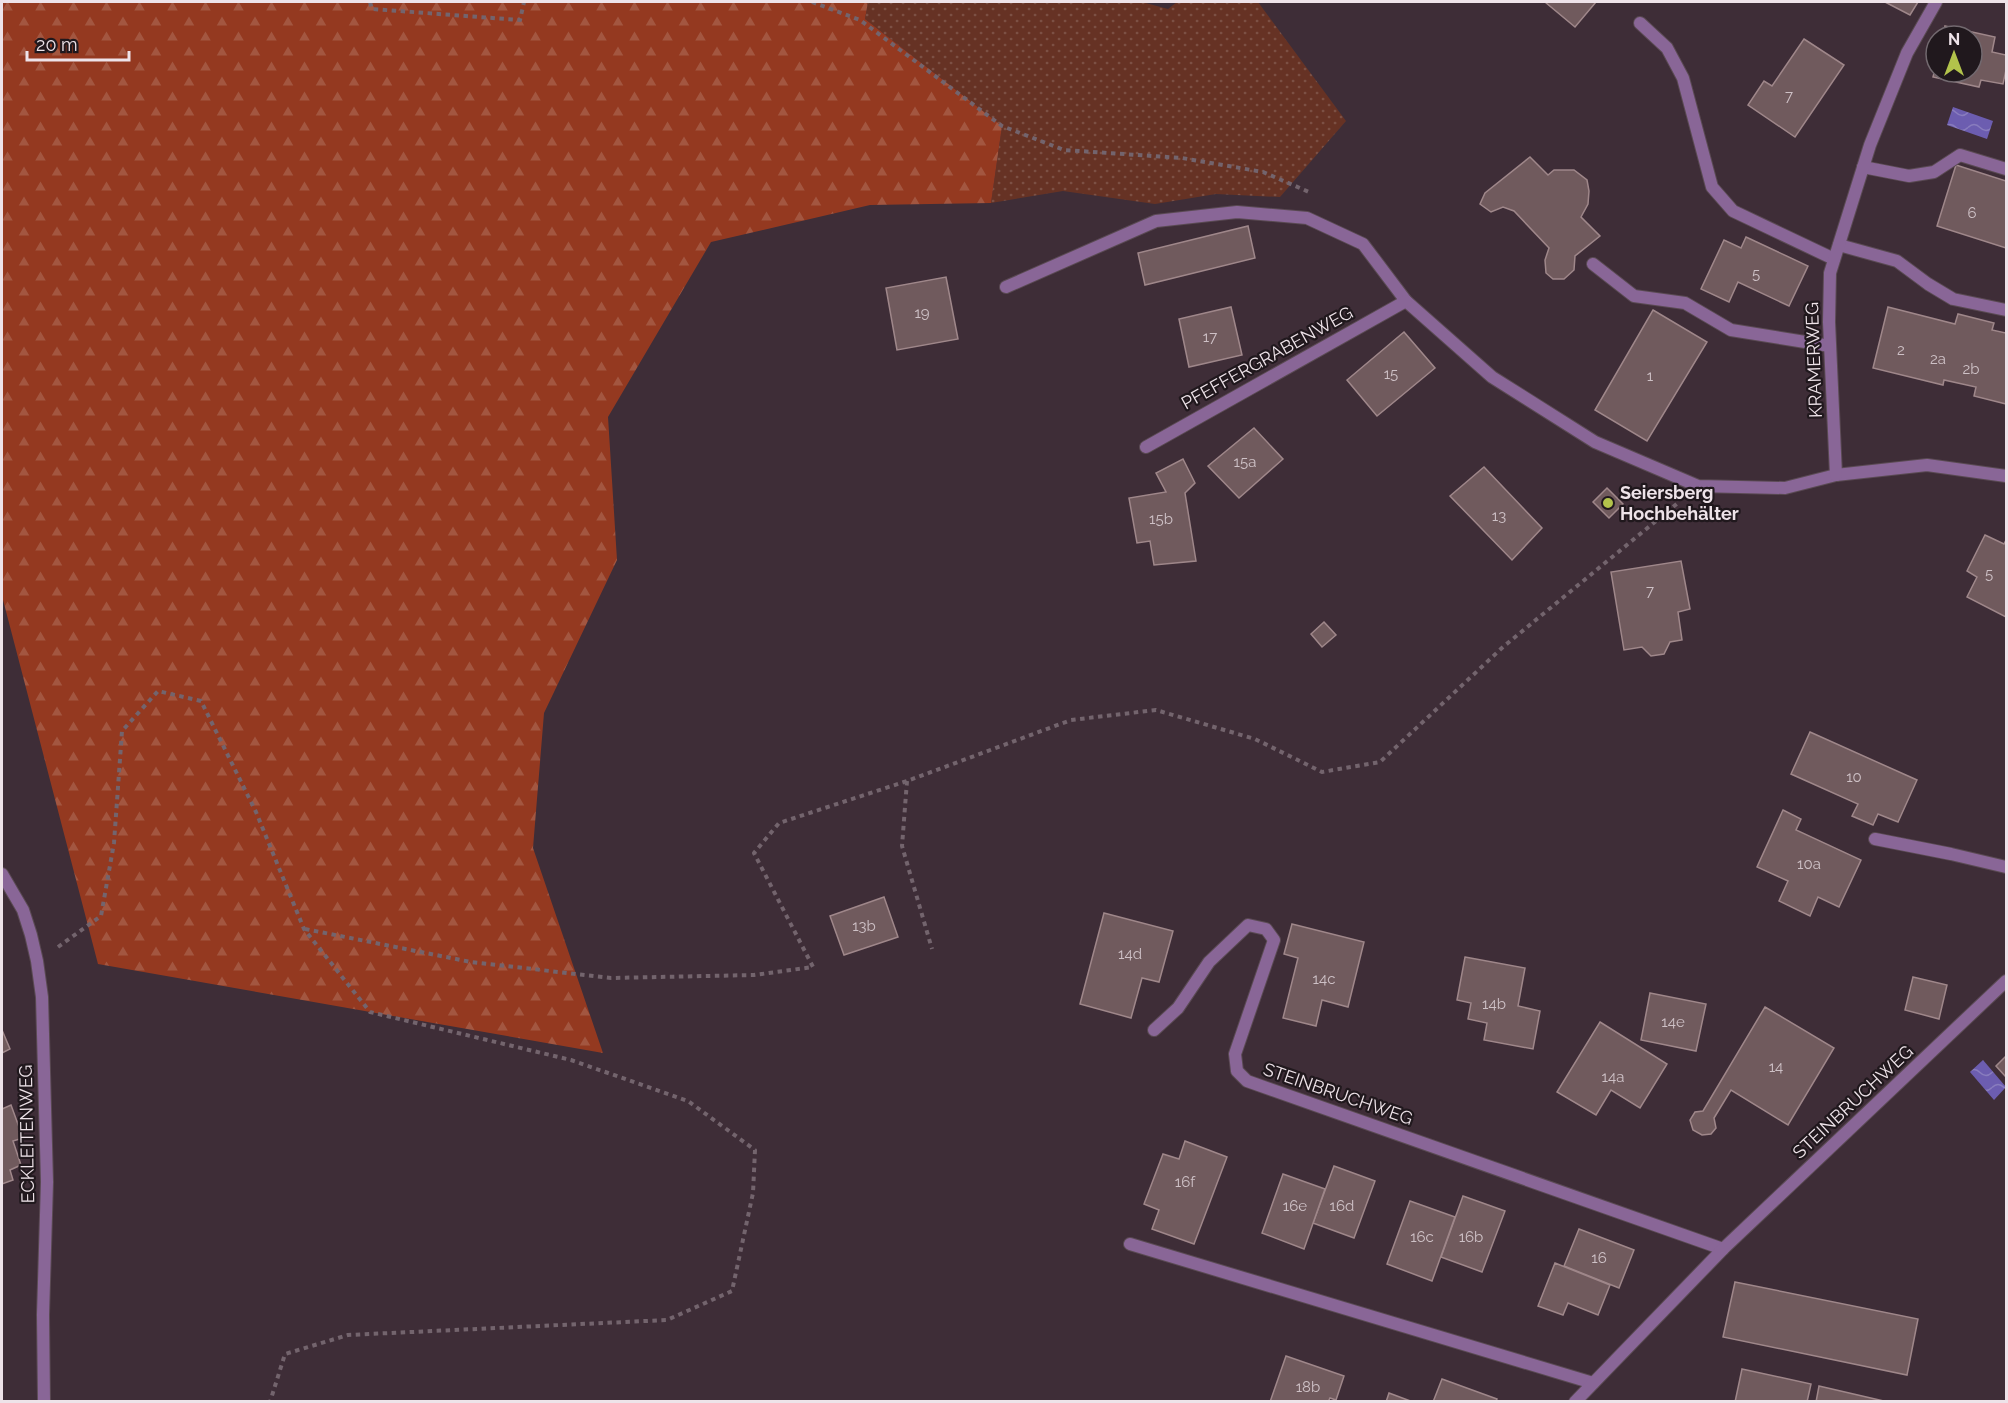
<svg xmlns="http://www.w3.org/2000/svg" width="2008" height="1403" viewBox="0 0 2008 1403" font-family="Raleway,sans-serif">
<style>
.grass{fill:url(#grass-dots)}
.forest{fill:url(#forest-firs)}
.water{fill:url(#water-waves)}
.building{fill:#705a5d;stroke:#9f878a;stroke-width:1.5}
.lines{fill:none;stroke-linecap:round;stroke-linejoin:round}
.lane-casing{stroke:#5a4a53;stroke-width:14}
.street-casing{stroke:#5a4a53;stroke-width:14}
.path{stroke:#73646d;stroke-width:4;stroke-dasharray:4.5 4.5;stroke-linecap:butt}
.lane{stroke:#896697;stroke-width:12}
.street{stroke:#896697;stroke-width:12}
.poi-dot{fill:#b2c34b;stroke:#20181d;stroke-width:2}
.labels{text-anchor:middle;stroke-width:4.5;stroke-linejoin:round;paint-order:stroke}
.number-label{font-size:15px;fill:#cec1c6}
.street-label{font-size:18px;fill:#eee3e9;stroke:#20181d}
.poi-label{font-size:18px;font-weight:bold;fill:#eee3e9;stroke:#20181d;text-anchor:start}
</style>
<defs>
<pattern id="grass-dots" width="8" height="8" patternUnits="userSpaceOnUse" patternTransform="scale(1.5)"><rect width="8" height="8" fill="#663224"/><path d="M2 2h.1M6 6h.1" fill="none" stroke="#7c5044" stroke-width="1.8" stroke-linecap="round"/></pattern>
<pattern id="forest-firs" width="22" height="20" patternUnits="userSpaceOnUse" patternTransform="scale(1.5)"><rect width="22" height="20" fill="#943920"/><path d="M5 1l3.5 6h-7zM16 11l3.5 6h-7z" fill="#a35640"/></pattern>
<pattern id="water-waves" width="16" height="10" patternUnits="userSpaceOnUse" patternTransform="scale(1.5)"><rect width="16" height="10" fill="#6c5db0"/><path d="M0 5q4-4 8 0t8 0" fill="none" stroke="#887cbe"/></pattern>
</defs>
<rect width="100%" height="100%" fill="#3e2d37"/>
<path class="grass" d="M868,2H1142L1168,9L1177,2H1258L1346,121L1280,197L1216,194L1155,204L1063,191L991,203L1002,126L865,19Z"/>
<path class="forest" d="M2,2H868L865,19L1002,126L991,203L870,205L711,242L608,417L617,560L544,713L533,848L603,1053L98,964L2,596Z"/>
<g class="water">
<path d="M1953,107L1993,121L1987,139L1947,125Z"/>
<path d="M1983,1060L2006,1087L1994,1100L1970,1072Z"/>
</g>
<g class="building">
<path d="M1545,2H1596L1575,27Z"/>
<path d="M1885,2H1918L1910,15Z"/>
<path d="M1945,26L1995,37L1992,52L2006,55V70L2003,84L1981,80L1979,87L1933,77L1936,66V72H1972V36H1943Z"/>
<path d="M1804,39L1844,65L1795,137L1748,105L1764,81L1772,86Z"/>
<path d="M1530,157L1548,175L1554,170H1574L1587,180L1589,191L1588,204L1581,217L1600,236L1575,256L1574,270L1564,279H1553L1546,273L1545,260L1549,248L1514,211L1503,207L1491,212L1480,204L1485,193Z"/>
<path d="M1956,165L2006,181V248L1937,226Z"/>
<path d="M1248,226L1255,258L1145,285L1138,253Z"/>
<path d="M1746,237L1808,266L1789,306L1738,282L1729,302L1701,289L1724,240L1741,248Z"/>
<path d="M946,277L958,339L897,350L886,288Z"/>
<path d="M1231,307L1242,355L1189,367L1179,319Z"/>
<path d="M1888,307L1955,324L1958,314L1994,323L1992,330L2006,333V404L1974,396L1976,387L1944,380L1943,385L1873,368Z"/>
<path d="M1653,310L1707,342L1647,441L1595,410Z"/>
<path d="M1404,332L1435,368L1377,416L1347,380Z"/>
<path d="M1254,428L1283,459L1239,498L1208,466Z"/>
<path d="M1183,459L1195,483L1185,493L1196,561L1154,565L1150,541L1137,543L1129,498L1166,492L1156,473Z"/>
<path d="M1484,467L1542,528L1512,560L1450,496Z"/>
<path d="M1607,488L1623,504L1609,518L1593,502Z"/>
<path d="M1985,535L2004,544L2006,540V617L1967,597L1977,577L1967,571Z"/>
<path d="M1681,561L1690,609L1678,612L1682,640L1670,642L1664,654L1651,656L1642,647L1624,650L1611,572Z"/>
<path d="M1324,622L1336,635L1322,647L1311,634Z"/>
<path d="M1810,732L1917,780L1898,822L1878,814L1873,825L1852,816L1858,804L1791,774Z"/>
<path d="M1783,810L1801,819L1796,830L1861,860L1839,907L1818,897L1810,916L1779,901L1788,881L1757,867Z"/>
<path d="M884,897L898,937L844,955L830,916Z"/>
<path d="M1104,913L1173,931L1159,982L1142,978L1131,1018L1080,1004Z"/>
<path d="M1292,924L1364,942L1348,1007L1322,1000L1316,1026L1283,1018L1298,958L1284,954Z"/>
<path d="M1465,957L1525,968L1518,1006L1540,1011L1533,1049L1484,1040L1487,1023L1468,1019L1471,1003L1457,1000Z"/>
<path d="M1913,977L1947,985L1939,1019L1905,1010Z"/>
<path d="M1650,993L1706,1004L1696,1051L1641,1040Z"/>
<path d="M1765,1007L1834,1048L1788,1125L1731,1090L1714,1118L1716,1128L1711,1134L1702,1135L1693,1130L1690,1120L1695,1112L1703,1111Z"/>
<path d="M1600,1022L1667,1064L1640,1108L1611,1090L1596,1115L1557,1092Z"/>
<path d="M2,1030L10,1049L2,1053Z"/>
<path d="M2006,1056V1077L1996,1066Z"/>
<path d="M11,1105L23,1138L13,1141L21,1165L10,1170L13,1180L2,1184V1109Z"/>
<path d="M1185,1141L1227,1157L1194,1244L1152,1229L1159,1210L1144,1204L1163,1154L1179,1159Z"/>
<path d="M1334,1166L1375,1181L1354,1238L1313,1223Z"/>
<path d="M1283,1174L1325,1189L1304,1249L1262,1233Z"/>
<path d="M1463,1196L1505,1211L1482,1272L1441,1257Z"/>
<path d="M1410,1201L1455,1217L1432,1281L1387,1264Z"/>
<path d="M1579,1229L1634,1250L1619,1288L1564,1266Z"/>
<path d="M1555,1263L1610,1285L1598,1315L1568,1303L1563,1315L1538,1306Z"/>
<path d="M1735,1282L1918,1319L1907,1375L1723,1337Z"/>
<path d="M1286,1356L1344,1376L1336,1400L1330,1398L1328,1402H1270Z"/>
<path d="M1742,1369L1811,1384L1807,1402H1735Z"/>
<path d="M1442,1379L1497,1399L1496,1402H1433Z"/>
<path d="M1819,1386L1888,1402H1816Z"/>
<path d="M1389,1393L1413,1402H1386Z"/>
</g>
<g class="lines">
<g class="lane-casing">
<g id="lane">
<path d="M1640,23L1667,48L1683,78L1712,187L1733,211L1834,259"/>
<path d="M1863,167L1909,176L1934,172L1960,155L2006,169"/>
<path d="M1839,245L1897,261L1928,284L1953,299L2006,310"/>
<path d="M1593,264L1634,296L1685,303L1731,330L1830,346"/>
<path d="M1875,839L1951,854L2006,867"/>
<path d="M1154,1030L1178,1008L1209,962L1248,925L1266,929L1274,940L1235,1054L1237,1071L1247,1081L1723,1249"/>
<path d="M1130,1244L1593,1383"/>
</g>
</g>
<g class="street-casing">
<g id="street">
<path d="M1006,287L1156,221L1237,212L1307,218L1363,244L1406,301L1492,377L1595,442L1698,486L1785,488L1836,475L1927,465L2006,476"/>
<path d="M1146,447L1406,301"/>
<path d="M1836,475L1829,322L1830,273L1870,145L1907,53L1936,2"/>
<path d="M2,874L23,910L31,935L37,961L42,997L47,1182L43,1315L44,1402"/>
<path d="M1575,1402L1723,1249L2006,981"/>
</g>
</g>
<g class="path">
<path d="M370,2L372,9L520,20L524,2"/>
<path d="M812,2L860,20L1002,126L1064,150L1182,158L1263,172L1309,192"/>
<path d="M907,781L902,846L932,949"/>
<path d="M305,929L471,962L611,978L754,975L813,967L754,853L779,823L907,781L1071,720L1156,710L1255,739L1322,772L1380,762L1503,647L1679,502"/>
<path d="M58,947L101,916L114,843L122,731L158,691L201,701L256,812L304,929L370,1012L571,1060L688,1101L755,1150L753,1193L732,1291L667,1320L348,1335L285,1354L270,1402"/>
</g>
<use href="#lane" class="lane"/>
<use href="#street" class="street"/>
</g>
<circle class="poi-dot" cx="1608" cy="503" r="6"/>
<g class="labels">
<g class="number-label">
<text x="1789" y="101">7</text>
<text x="1972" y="218">6</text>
<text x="1756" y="279">5</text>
<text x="922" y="318">19</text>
<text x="1210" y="342">17</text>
<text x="1901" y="355">2</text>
<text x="1938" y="364">2a</text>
<text x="1971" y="374">2b</text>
<text x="1391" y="379">15</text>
<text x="1650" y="381">1</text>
<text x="1245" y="467">15a</text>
<text x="1499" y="521">13</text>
<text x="1161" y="524">15b</text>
<text x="1989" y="579">5</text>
<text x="1650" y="596">7</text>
<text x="1854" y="782">10</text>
<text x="1809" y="869">10a</text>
<text x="864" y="931">13b</text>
<text x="1130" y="959">14d</text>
<text x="1324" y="984">14c</text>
<text x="1494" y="1009">14b</text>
<text x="1673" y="1027">14e</text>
<text x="1776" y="1072">14</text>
<text x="1613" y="1082">14a</text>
<text x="1185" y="1187">16f</text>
<text x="1295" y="1211">16e</text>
<text x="1342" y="1211">16d</text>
<text x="1422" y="1242">16c</text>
<text x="1471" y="1242">16b</text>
<text x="1599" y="1263">16</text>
<text x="1308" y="1392">18b</text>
</g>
<g class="street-label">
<text transform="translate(1267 358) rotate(-29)" y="6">PFEFFERGRABENWEG</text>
<text transform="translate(1814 360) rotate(-92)" y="6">KRAMERWEG</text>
<text transform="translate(1338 1094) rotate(19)" y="6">STEINBRUCHWEG</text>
<text transform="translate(1853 1102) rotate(-43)" y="6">STEINBRUCHWEG</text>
<text transform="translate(27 1134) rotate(-91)" y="6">ECKLEITENWEG</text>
</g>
<g class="poi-label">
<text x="1620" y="499">Seiersberg<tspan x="1620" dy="21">Hochbehälter</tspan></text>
</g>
</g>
<rect width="2008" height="1403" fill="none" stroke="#eee3e9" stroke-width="6"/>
<g transform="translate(1954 54)"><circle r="28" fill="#20181d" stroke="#72696f" stroke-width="1.5"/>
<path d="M0-4.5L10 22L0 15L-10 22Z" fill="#b2c34b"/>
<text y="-9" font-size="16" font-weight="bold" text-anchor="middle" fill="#eee3e9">N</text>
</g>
<path d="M27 51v9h102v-9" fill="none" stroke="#eee3e9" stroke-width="3"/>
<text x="36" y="51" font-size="18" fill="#eee3e9" stroke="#20181d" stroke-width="4.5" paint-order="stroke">20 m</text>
</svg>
